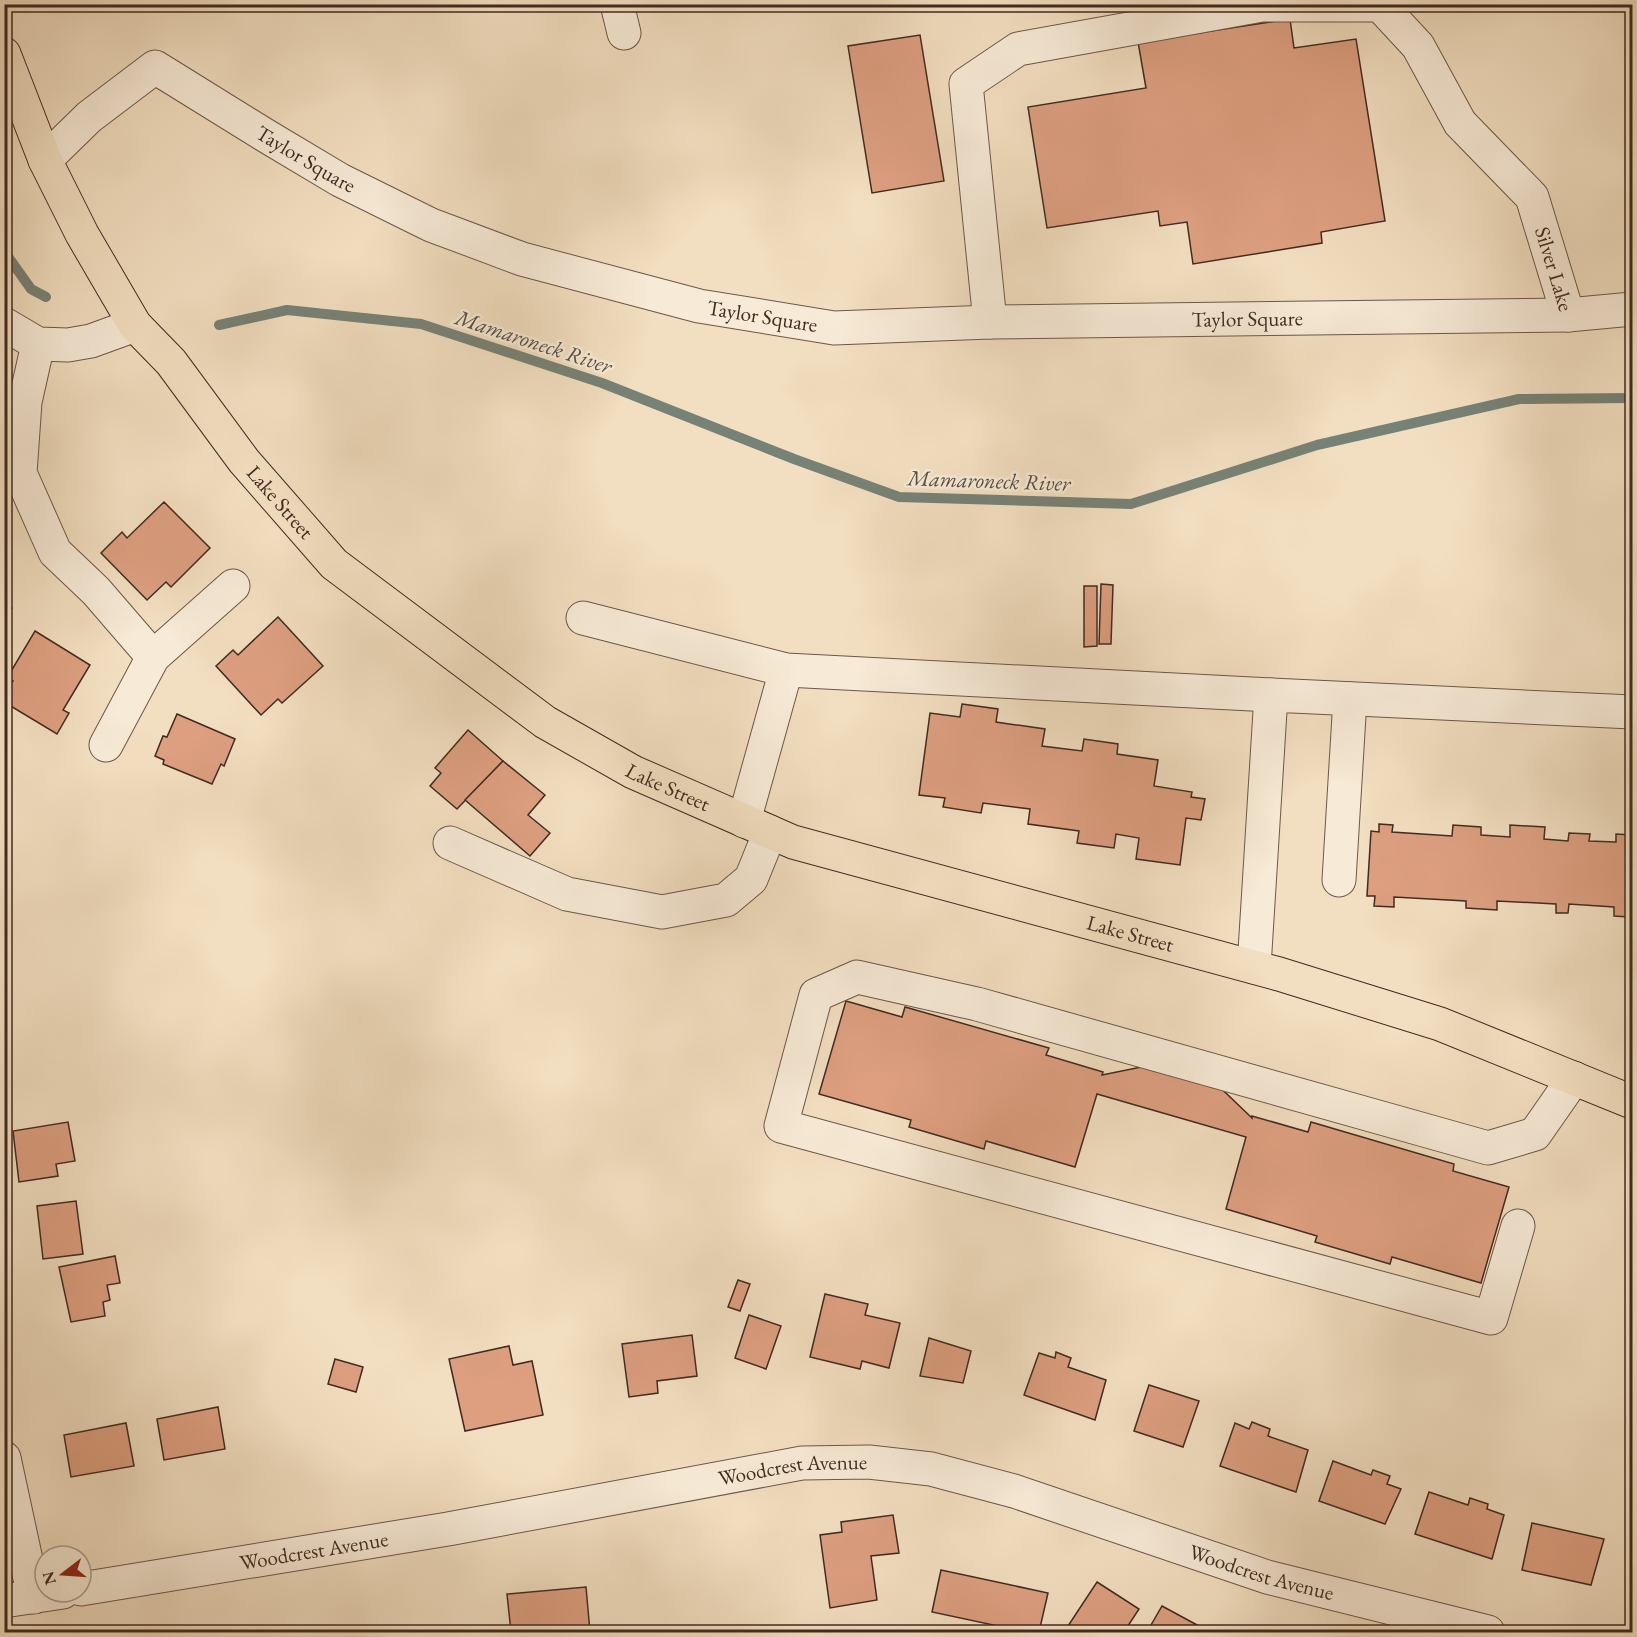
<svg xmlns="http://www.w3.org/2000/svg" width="1637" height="1637" viewBox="0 0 1637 1637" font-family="'EB Garamond',serif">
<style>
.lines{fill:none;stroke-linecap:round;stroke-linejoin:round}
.stream{stroke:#778276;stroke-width:10}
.building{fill:#dd9f80;stroke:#412a21;stroke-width:1.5}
.minor-casing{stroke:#6d5749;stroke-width:35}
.major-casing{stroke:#412a21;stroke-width:35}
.minor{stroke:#f7ead6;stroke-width:33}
.major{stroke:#f2dec0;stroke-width:33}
.labels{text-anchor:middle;stroke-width:5;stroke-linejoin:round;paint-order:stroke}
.street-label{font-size:21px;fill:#412a21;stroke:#f7ead6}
.water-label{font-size:22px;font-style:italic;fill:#584e44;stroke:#f7ead6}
</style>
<rect width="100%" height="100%" fill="#f2dec0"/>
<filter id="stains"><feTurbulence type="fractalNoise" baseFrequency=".00333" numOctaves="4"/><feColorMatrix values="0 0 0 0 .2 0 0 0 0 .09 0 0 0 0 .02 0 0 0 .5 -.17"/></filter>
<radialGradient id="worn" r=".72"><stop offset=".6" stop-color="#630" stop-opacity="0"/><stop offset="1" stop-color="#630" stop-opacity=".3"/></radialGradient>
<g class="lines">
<g class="stream">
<path d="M4,251L31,289L46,297"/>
<path d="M219,325L287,310L421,324L602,383L794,459L899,497L1131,504L1317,445L1519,399L1632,398"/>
</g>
</g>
<g class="building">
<path d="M1290,19L1294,48L1356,39L1385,221L1321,232L1322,243L1193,264L1187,222L1160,226L1158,211L1047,228L1028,107L1146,88L1138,42Z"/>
<path d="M920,35L944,181L872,193L848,46Z"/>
<path d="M164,502L210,548L171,587L166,582L147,600L101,553L122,532L127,538Z"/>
<path d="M1101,584L1113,585L1111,644H1099Z"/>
<path d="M1084,586H1097V646L1084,647Z"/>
<path d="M4,592L12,608L4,611Z"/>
<path d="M278,617L323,666L282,703L278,699L261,715L216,666L233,650L238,655Z"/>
<path d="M35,631L90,665L63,710L69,713L57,734L4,702V694L13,681L7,678Z"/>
<path d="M962,704L998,709L996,722L1045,729L1042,746L1082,751L1084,739L1118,744L1117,754L1158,760L1154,786L1192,792L1191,797L1205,799L1201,820L1186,818L1180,865L1136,859L1139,838L1116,834L1114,848L1077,843L1079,831L1028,824L1030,809L983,803L981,813L943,807L945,798L919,795L930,713L960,717Z"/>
<path d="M177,714L235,739L224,766L221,764L212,784L163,764L164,760L155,756L163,736L167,737Z"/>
<path d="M468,730L503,761L457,809L430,786L441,773L435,768Z"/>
<path d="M503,761L545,795L528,815L550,833L530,856L465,800Z"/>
<path d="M1379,824L1393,825L1392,832L1452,836L1453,825L1481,827V835L1510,837V825L1545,827L1544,839L1568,841L1569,833L1590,834L1589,841L1616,842V834L1632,835V908H1629V917L1614,916V907L1569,904L1568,913H1556V904L1497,901V910L1466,908V901L1394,897V907L1374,906L1375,896H1367L1371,831L1379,832Z"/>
<path d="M846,1001L902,1017L905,1007L1049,1048L1046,1055L1103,1072L1102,1075L1166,1062L1206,1074L1252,1118V1116L1308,1132L1311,1122L1454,1164L1453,1171L1509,1187L1481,1283L1392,1257L1390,1264L1315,1242L1317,1236L1226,1209L1246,1137L1097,1094L1075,1167L986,1141L984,1149L909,1127L911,1120L819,1094Z"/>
<path d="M68,1122L75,1161L56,1164L58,1176L19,1182L13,1131Z"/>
<path d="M76,1201L83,1254L43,1259L37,1206Z"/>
<path d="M115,1256L120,1283L107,1285L110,1300L103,1302L105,1316L71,1322L59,1267Z"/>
<path d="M738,1280L750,1284L740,1311L728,1307Z"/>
<path d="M825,1294L868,1304L865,1315L900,1323L889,1368L862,1361L860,1369L810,1357Z"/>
<path d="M749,1315L781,1326L766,1369L735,1358Z"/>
<path d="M692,1335L697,1376L657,1381L658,1393L629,1397L622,1344Z"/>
<path d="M929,1338L971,1351L963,1383L920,1376Z"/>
<path d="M509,1346L513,1365L532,1361L543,1415L465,1431L449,1359Z"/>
<path d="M1056,1352L1071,1358L1068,1367L1106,1380L1095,1420L1024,1395L1039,1353L1055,1358Z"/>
<path d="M335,1359L363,1367L356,1392L328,1384Z"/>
<path d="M1149,1385L1199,1401L1183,1447L1134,1431Z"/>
<path d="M218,1407L225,1449L164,1460L157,1419Z"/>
<path d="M1252,1422L1270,1429L1268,1436L1308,1450L1296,1492L1220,1466L1235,1423L1249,1429Z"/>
<path d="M126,1423L134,1466L71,1477L64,1435Z"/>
<path d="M1333,1461L1371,1475L1373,1470L1390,1476L1387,1484L1401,1489L1385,1524L1319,1501Z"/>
<path d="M1429,1492L1468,1505L1470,1498L1488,1504L1487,1509L1504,1515L1492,1559L1415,1534Z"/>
<path d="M893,1515L899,1553L871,1556L877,1600L830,1608L820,1535L842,1532L841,1522Z"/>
<path d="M1532,1523L1604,1539L1591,1585L1522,1570Z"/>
<path d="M941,1570L1048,1593L1039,1632H1026L932,1612Z"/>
<path d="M1097,1582L1139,1609L1124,1632H1064Z"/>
<path d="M586,1587L590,1632H511L507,1594Z"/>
<path d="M1162,1606L1210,1632H1147Z"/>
</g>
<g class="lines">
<g class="minor-casing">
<g id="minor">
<path d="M617,4L624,33"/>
<path id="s1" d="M45,160L89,117L155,67L268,137L340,180L431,225L522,259L699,306L834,328L990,322L1568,315"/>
<path id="s2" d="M990,322L966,84L1018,49L1262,5H1380L1418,46L1460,123L1532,197L1568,315L1632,309"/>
<path d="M4,324L38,344L68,345L91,341L135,325"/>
<path d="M38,344L25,402L20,473L55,552L96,591L153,657"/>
<path d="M583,618L786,670L1271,695"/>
<path d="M106,745L153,657L233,586"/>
<path d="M744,821L786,670"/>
<path d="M450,843L567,894L662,912L726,900L751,879L770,832"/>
<path d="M1339,880L1350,699"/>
<path d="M1254,967L1271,695L1632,712"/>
<path d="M1518,1226L1491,1318L781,1126L816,995L857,977L977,1004L1488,1148L1535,1134L1574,1078"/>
<path d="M4,1458L34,1597"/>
<path id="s3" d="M81,1589L448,1529L802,1463L869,1462L931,1469L1014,1491L1267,1577L1488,1632"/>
<path d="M4,1601L63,1592"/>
</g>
</g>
<g class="major-casing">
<g id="major">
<path id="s4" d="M4,54L45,160L82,234L135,325L171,362L244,461L334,564L545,722L633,772L793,842L1279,974L1440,1024L1632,1102"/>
</g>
</g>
<use href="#minor" class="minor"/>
<use href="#major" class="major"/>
</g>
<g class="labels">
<g class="street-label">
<text dy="7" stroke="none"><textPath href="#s1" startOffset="321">Taylor Square</textPath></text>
<text dy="7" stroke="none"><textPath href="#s2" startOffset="990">Silver Lake</textPath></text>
<text dy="7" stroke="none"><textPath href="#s1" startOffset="807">Taylor Square</textPath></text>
<text dy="7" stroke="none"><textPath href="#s1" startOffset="1293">Taylor Square</textPath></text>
<text dy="7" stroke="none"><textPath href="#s4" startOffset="531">Lake Street</textPath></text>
<text dy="7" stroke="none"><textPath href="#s4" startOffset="1016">Lake Street</textPath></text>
<text dy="7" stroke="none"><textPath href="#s4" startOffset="1502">Lake Street</textPath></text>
<text dy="7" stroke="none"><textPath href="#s3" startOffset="722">Woodcrest Avenue</textPath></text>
<text dy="7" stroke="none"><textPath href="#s3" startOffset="236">Woodcrest Avenue</textPath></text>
<text dy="7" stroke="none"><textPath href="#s3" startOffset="1208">Woodcrest Avenue</textPath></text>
</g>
<g class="water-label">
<text transform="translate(534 341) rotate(18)" y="8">Mamaroneck River</text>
<text transform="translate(989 480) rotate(2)" y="8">Mamaroneck River</text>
</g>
</g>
<rect width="1637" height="1637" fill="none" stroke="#f2dec0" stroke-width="24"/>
<rect x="6" y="6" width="1625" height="1625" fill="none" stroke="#412a21" stroke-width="3"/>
<rect x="12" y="12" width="1613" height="1613" fill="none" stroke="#412a21" stroke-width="1.5"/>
<g transform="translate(63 1574) rotate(253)"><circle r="28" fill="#f7ead6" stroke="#ae9d8e" stroke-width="1.5"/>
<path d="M0-4.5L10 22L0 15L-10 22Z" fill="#8f2418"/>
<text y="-9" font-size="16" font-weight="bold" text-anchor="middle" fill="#412a21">N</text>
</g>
<rect width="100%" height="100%" filter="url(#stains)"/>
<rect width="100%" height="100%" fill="url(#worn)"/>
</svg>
